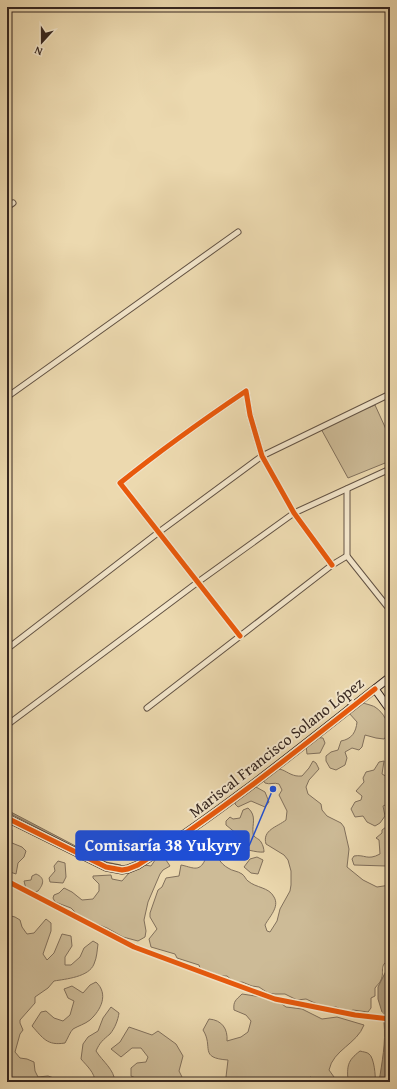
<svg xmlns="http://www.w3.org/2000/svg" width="397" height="1089" viewBox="0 0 397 1089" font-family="'Gentium Book Plus',serif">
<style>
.green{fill:#cdbb97;stroke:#81705c}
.water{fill:#ae9c7e;stroke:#7e6d58}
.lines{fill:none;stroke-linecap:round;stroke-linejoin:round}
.river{stroke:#ae9c7e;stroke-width:11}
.street-casing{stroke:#635344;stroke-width:7}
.secondary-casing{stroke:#352620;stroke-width:9}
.street{stroke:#f3e6cb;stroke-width:5}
.secondary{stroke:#f3e6cb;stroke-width:7}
.cycleway-casing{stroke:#f3e6cb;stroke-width:8}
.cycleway{stroke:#e8590c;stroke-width:5}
.labels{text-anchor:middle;stroke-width:4;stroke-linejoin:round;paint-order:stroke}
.street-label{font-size:16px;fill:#352620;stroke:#f3e6cb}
.leader{fill:none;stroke:#1d4ed8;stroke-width:1.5}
.callout-dot{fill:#1d4ed8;stroke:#f3e6cb;stroke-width:1.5}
.callout{fill:#1d4ed8;stroke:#1d4ed8;stroke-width:1.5}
.callout-label{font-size:17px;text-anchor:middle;font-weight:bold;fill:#fff}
</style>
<rect width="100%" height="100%" fill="#ecd9af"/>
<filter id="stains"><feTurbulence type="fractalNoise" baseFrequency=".005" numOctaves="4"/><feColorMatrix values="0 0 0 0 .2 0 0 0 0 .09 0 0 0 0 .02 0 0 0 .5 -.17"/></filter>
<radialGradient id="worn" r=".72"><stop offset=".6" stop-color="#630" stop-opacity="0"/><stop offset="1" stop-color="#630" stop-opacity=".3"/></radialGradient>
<g class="green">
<path d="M375,405L390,438V461L348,478L320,427Z"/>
<path d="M353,700C358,702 372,705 375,707C384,713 389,723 389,733L384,739L376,738L365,735L362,747L359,750L352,748L345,752L347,758L345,765L336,770L330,768L326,761V756L331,752L338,750L341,741C352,739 356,732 357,722L349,713L347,705Z"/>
<path d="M310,737L323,738L325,743L320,753L307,754L306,745Z"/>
<path d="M313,761L316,763L319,769L309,780L306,787L308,794L321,804L322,810L327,816L341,823L344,827L349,849L347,867L363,880L377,887L390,885V959C378,966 385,971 381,980C380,983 377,985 375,988V996L371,998V1008L368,1012L353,1010L348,1012L336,1007L326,1008L306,999L297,1000L285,994H275L268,993L259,987L252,986L242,982L235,983L227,976H221L200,968L199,965L177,958L175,954L151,947L149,939L157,929L150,917V913L158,890L162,887L166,878L179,876L181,865C192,867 199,873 205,860L203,856L193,858L190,857C188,853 190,849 192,845C218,840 212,859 228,868C232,871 238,871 242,874C245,876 246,880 248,881C256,888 269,887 274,897C280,907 269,917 265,925L267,931L270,932L277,921L280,909L290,891L291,885V871L288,860L284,855L266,844C262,830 277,827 286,820L287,811L279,795L282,790L279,784C274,782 270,785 265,783L263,780C282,757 284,778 302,776L309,768Z"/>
<path d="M384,761L382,774L389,778L390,803L383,806L385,816L380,823L375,826L367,822L363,816L355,817L351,809L355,802L361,800L362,796L356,791L364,782L363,778L366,772L374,770L379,762Z"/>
<path d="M246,786L256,787L265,792L269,802L265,807L251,801L238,807L235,804L238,796Z"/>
<path d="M248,808C257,816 252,824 253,833C253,838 259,838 261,842C263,845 264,849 264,852C256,853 243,848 234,847L228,852L222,850V847L225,845L229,846L236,840L237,834L226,825V821L230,817L233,819L240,818L243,810Z"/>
<path d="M7,823L12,830V843L22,847L26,851L24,857L18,863L16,874L7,871Z"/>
<path d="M386,827L390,830V869L386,866L354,865L352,859L354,856C365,854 367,861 380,854L379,840L376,838L382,833V830Z"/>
<path d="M162,850H166V860L170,866L163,870L160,874L148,902L144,920L146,931L145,937L138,941L123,937L107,928L81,918L71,908L55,902L53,898L54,895L59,893L64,888L72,892L82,900L93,899L99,891V884L93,878V876L111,875L112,879L122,881L136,865H144L151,866Z"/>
<path d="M257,857L263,860L258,874L251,873L244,867L250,859Z"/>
<path d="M58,861L65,863L66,877L63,883L50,882L49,878L55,871L54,866Z"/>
<path d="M36,874C46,878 43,885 38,891L35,892L26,889L24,881L31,880L32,876Z"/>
<path d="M7,915L15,917L20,920L22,927L27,934L34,933L46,919L51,923V931L43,954L47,960L54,953L62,934L71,936L72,946L65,957V965H71L80,957L84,948L93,941L98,944C97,951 97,957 94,964C89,977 66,979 54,981L48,988L35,997V1003L20,1020V1023L23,1030L20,1034L15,1052L20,1058L27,1059L34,1062L35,1071L38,1077L48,1076L54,1078V1082H7Z"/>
<path d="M96,982C109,994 101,1010 90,1020C85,1024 78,1026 73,1029C70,1032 68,1038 65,1043C47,1046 43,1038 32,1026L41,1012L46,1011L54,1018L63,1021L70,1015L74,1001L68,998L64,989L72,986L83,993L90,985Z"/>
<path d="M242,994L275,999L286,1007L302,1009L322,1019L337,1017L364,1025C357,1044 333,1050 329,1070L334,1077L333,1082H316L311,1077L296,1082H229L226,1077L228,1060C198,1058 214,1047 203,1030L209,1019C222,1020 228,1029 227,1041L241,1037L248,1032L251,1021L246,1015L234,1010C233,1001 236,1000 242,994Z"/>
<path d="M111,1007L119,1013C118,1020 115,1028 110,1034C103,1040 100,1042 96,1051C103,1062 114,1069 115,1082H95C95,1073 87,1066 81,1059L83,1044L88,1037L98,1031L103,1018Z"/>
<path d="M129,1027L152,1035L158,1031L176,1044L183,1056L179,1071L184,1081L189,1082H144L131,1076V1068L137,1063L146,1062L148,1057L141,1048H132L121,1057L111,1049L120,1042Z"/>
<path d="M360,1051C363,1052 367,1052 369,1054C374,1057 376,1077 375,1082H348C347,1066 347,1061 360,1051Z"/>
</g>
<g class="water">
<path d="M7,810L106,862L121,865V866L105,863L7,812Z"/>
<path d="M390,954V1013L382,1012L378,999V987L387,969Z"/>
<path d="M384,1022L390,1023V1082H379C382,1062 386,1043 384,1022Z"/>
</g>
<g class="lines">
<path class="river" d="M390,978C385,989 386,1008 390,1019"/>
<g class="street-casing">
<g id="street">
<path d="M7,207L13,203"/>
<path d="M7,397L238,232"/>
<path d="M347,489V556L390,610"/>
<path d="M240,636L120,483C161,450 203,420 246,391L250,415L262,456L294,513L332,565"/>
<path d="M7,649L159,532L262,456L390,394"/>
<path d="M147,708L332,565L347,556"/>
<path d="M7,725L198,582L294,513L390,469"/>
</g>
</g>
<g class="secondary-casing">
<g id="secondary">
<path d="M375,689L390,710"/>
<path d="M7,818L106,867L122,870L128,869L138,865C227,808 307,742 390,677"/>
</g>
</g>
<use href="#street" class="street"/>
<use href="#secondary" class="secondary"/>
<g class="cycleway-casing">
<g id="cycleway">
<path d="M240,636L120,483C161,450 203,420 246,391L250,415L262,456L294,513L332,565"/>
<path d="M7,818L106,867L122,870L128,869L138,865C221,812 298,750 375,689"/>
<path d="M7,881L134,947L212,976L275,999L355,1015L390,1019"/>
</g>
</g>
<use href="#cycleway" class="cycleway"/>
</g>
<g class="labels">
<g class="street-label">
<text transform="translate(276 747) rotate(-38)" y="6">Mariscal Francisco Solano López</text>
</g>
</g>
<path class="leader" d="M273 789L249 846"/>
<circle class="callout-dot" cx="273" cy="789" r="4"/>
<rect class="callout" x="76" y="831" width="173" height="29" rx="4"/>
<g class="callout-label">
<text x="163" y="851">Comisaría 38 Yukyry</text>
</g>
<rect width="397" height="1089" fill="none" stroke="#ecd9af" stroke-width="24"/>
<rect x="8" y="8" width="381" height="1073" fill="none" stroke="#352620" stroke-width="2"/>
<rect x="12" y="12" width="373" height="1065" fill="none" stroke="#352620"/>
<g transform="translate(42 42) rotate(201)" stroke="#f3e6cb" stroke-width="3" paint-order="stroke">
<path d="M0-3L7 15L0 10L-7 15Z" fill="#352620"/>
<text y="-6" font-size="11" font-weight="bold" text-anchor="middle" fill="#352620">N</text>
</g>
<rect width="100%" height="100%" filter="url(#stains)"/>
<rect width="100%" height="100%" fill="url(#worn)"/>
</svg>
